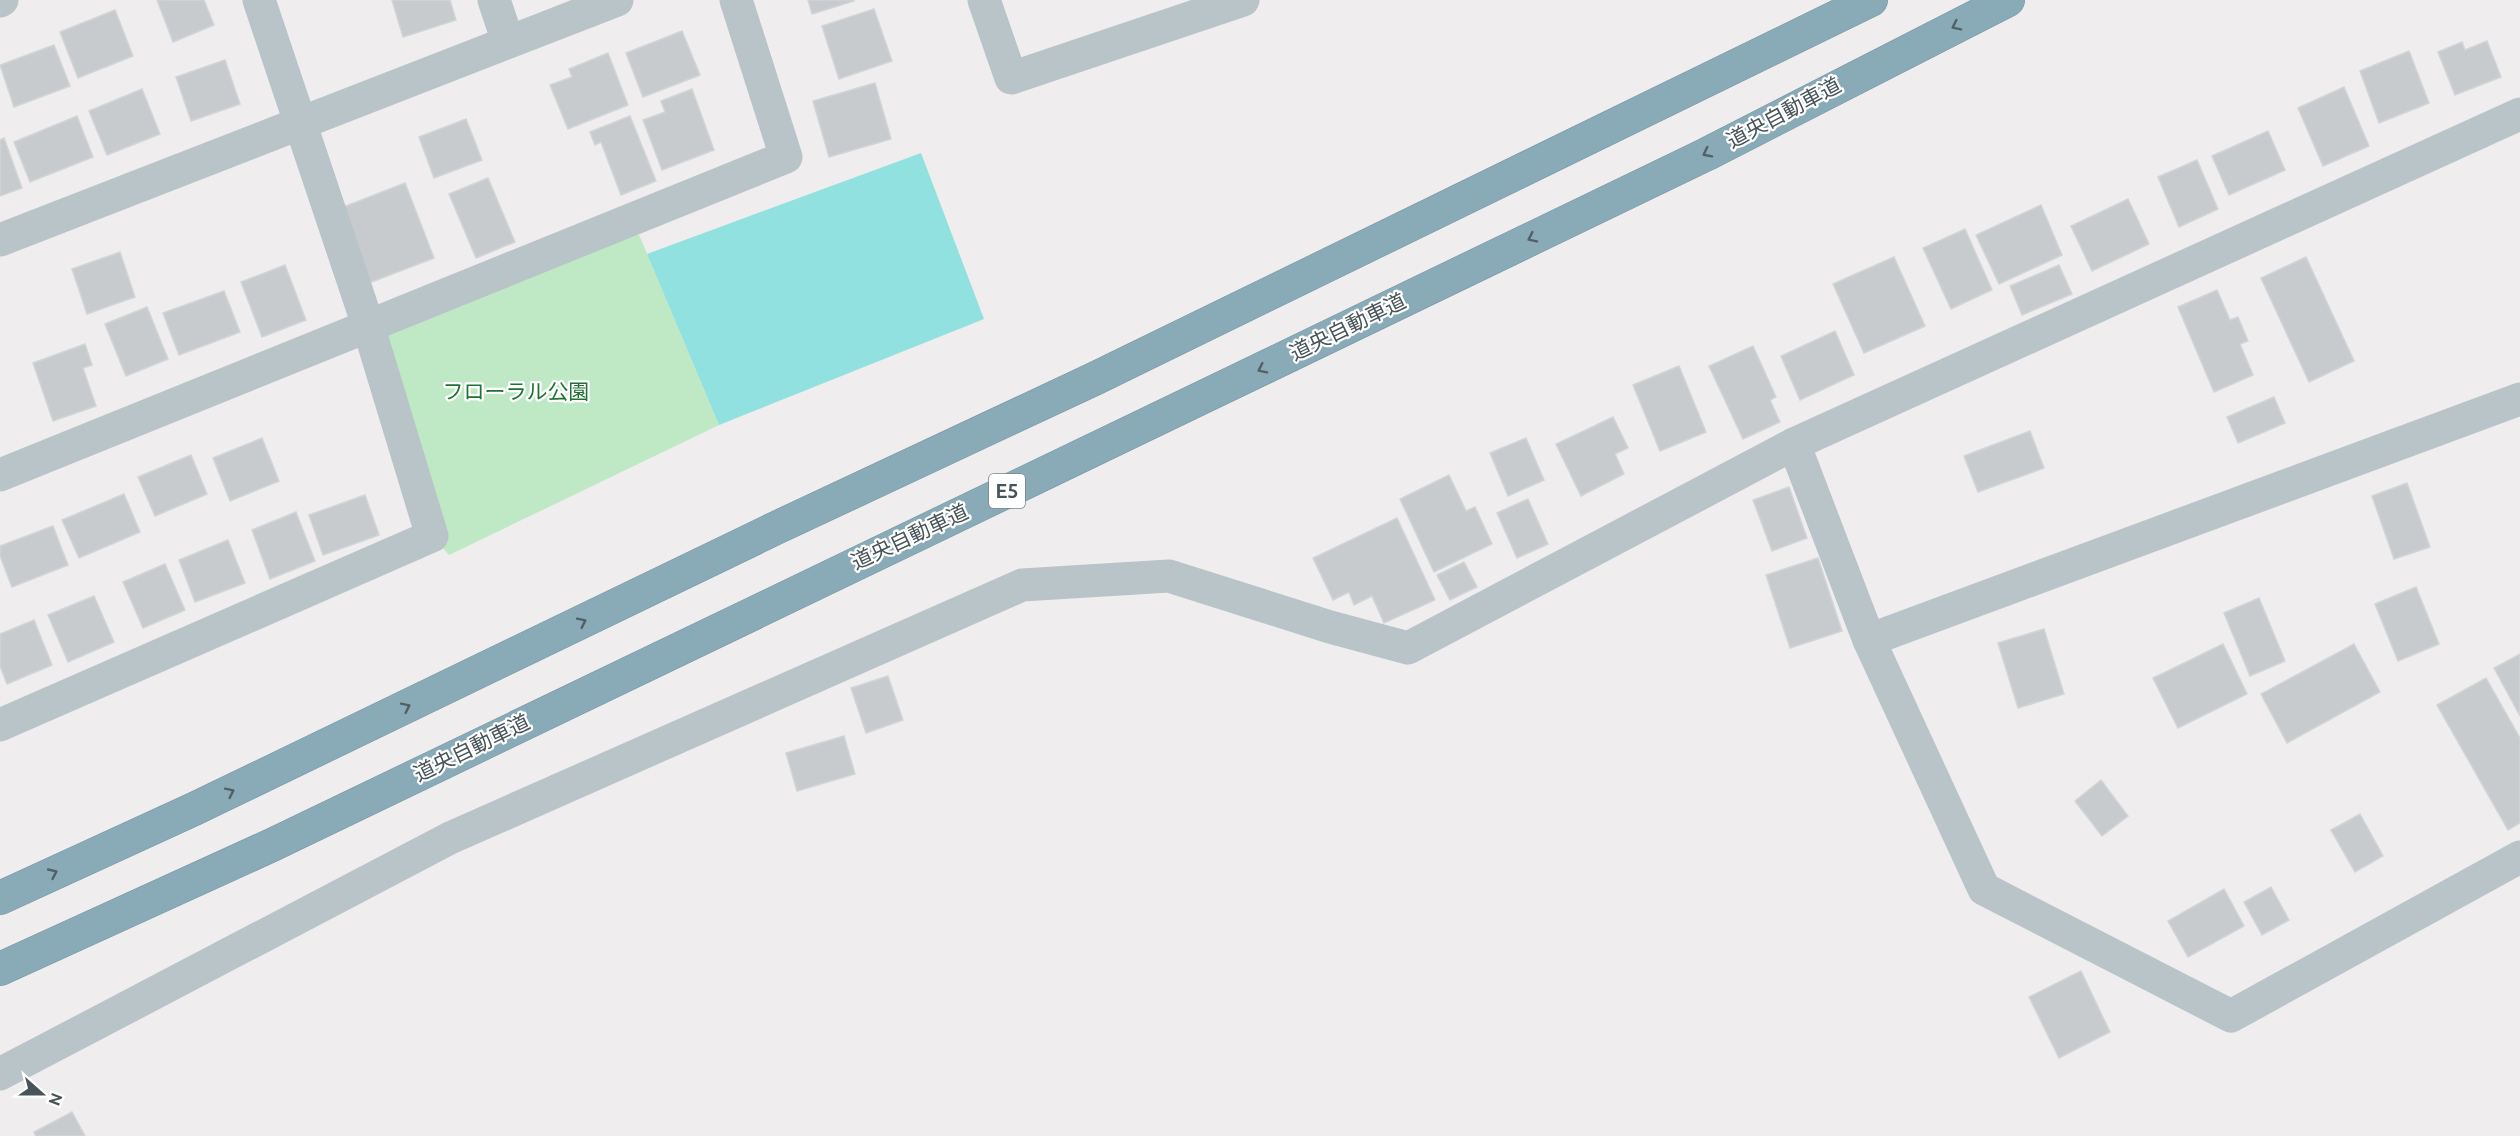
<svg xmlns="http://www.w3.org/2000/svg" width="2520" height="1136" viewBox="0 0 2520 1136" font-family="Ubuntu,'Noto Sans JP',sans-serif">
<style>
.green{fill:#bfe9c5}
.water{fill:#90e1df}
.building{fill:#c7cbce;stroke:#d1d5d8;stroke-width:1.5}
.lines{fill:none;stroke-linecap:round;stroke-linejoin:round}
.highway-casing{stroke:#7595a2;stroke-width:34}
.street{stroke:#b9c4c8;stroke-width:33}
.highway{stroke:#89aab7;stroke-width:33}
.oneway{stroke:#516166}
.labels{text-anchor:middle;stroke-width:4.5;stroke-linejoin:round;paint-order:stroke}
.shield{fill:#fff;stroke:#7e878a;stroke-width:1.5}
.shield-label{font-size:20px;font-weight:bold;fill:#475458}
.street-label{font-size:21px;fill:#475458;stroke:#fff}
.park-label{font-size:21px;fill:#207135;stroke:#fff}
</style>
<rect width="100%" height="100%" fill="#efeded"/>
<path class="green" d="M632,218L719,425L449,555L432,536L368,325Z"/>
<path class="water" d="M921,153L984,319L719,425L647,254Z"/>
<g class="building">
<path d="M157,0H204L214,25L173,42Z"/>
<path d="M392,0H450L456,20L403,37Z"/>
<path d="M808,0H853L854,1L812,14Z"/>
<path d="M874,9L892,61L839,79L822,26Z"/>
<path d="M115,10L133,56L78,78L60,32Z"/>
<path d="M682,31L700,75L643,97L626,53Z"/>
<path d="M2487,41L2501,77L2455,95L2438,52L2462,42L2465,50Z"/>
<path d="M54,45L70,86L14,107L0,65Z"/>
<path d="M2409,51L2429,103L2379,123L2360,71Z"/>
<path d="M608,53L628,105L568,129L550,85L572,77L569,69Z"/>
<path d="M225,60L240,104L191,121L176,77Z"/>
<path d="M875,83L891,139L829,157L813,101Z"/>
<path d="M2344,87L2369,146L2323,166L2298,108Z"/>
<path d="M142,89L160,134L107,155L89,111Z"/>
<path d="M692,89L714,150L662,170L643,120L665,112L661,101Z"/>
<path d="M77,116L93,157L30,182L14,142Z"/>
<path d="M630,116L656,181L621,195L601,142L595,145L590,132Z"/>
<path d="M466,119L482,160L434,178L419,137Z"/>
<path d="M2268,131L2285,170L2229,195L2212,156Z"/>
<path d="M4,138L22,188L0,196V140Z"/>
<path d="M2197,160L2218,209L2179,227L2158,177Z"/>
<path d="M488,178L515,242L476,258L449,194Z"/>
<path d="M405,183L434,258L369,283L341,208Z"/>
<path d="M2128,199L2149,244L2092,271L2071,226Z"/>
<path d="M2041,205L2062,255L1999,284L1976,235Z"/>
<path d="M1965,229L1992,290L1951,309L1923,248Z"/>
<path d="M120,252L135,297L87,314L72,269Z"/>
<path d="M1894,257L1925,326L1864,353L1833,284Z"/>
<path d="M2306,257L2354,361L2309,382L2261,278Z"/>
<path d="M285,265L306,320L262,337L241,282Z"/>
<path d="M2059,265L2072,294L2022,315L2010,286Z"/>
<path d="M2217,290L2230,320L2238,317L2248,341L2240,344L2253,375L2214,392L2178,307Z"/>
<path d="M224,291L240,332L179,355L163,313Z"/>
<path d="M147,307L168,359L126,376L105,324Z"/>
<path d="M1835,331L1854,375L1800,400L1781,356Z"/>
<path d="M85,344L92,365L83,368L96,406L53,421L33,363Z"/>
<path d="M1753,346L1776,397L1770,400L1780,422L1743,439L1709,366Z"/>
<path d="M1679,366L1706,432L1660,451L1633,385Z"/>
<path d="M2274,397L2285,423L2238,443L2227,417Z"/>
<path d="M1613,417L1628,448L1615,454L1624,474L1581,496L1556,444Z"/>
<path d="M2030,431L2044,468L1978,492L1964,456Z"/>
<path d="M262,438L279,481L230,501L213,458Z"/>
<path d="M1526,438L1544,480L1508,496L1490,453Z"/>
<path d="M191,455L207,494L155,516L138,477Z"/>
<path d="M1449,475L1466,511L1475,507L1492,544L1434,572L1400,499Z"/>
<path d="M2407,483L2430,547L2394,559L2372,496Z"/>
<path d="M1789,487L1807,538L1772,551L1753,500Z"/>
<path d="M124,494L140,532L79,558L62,520Z"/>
<path d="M365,495L379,535L323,555L309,515Z"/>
<path d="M1528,499L1548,544L1517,558L1497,513Z"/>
<path d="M296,512L315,561L270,579L252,530Z"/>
<path d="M1397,518L1435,600L1384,623L1372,596L1354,605L1349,592L1333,600L1313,558Z"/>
<path d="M53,526L68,565L12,587L0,556V546Z"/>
<path d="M228,540L245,583L195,602L179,560Z"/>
<path d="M1818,558L1842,631L1790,648L1766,575Z"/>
<path d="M1464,562L1477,587L1450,600L1437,575Z"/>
<path d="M165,564L185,610L143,628L123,582Z"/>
<path d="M2416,587L2439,644L2398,661L2375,604Z"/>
<path d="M94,596L114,642L68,662L48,615Z"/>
<path d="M2259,598L2285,661L2250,676L2224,613Z"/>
<path d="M34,620L52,665L7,684L0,666V634Z"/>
<path d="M2044,629L2064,694L2018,708L1998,643Z"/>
<path d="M2223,644L2247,694L2178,728L2153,678Z"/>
<path d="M2354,644L2380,692L2287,743L2261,694Z"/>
<path d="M2520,654V716L2494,668Z"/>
<path d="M888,676L903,720L866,733L851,688Z"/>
<path d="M2486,678L2520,738V823L2508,830L2437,705Z"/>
<path d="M844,736L855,774L797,791L786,753Z"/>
<path d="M2101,780L2128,816L2102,836L2075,801Z"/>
<path d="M2360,814L2383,856L2355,872L2331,830Z"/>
<path d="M2271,887L2289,920L2262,935L2244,902Z"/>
<path d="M2224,889L2244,926L2188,957L2168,921Z"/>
<path d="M2081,971L2110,1032L2059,1058L2029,997Z"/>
<path d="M72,1112L85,1136H36L34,1132Z"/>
</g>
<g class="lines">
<g class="highway-casing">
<g id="highway">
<path d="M0,898L194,809L778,527L1094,379L1871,0"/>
<path d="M0,969L272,845L1199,399L1707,154L2008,0"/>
</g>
</g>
<g class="street">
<path d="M494,0L508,42"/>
<path d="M984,0L1011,78L1243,0"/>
<path d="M0,1L2,0"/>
<path d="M0,240L617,0"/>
<path d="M1794,444L1869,640L1984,889L2231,1016L2520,857"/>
<path d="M0,475L786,157L736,0"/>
<path d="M1869,640L2520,399"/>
<path d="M0,725L432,536L368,325L259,0"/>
<path d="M0,1074L450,838L1022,585L1169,576L1330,627L1408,648L1794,444L2520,114"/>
</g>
<use href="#highway" class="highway"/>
</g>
<defs><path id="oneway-chevron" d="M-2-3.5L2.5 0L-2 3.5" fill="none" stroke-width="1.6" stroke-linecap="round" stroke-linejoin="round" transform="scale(1.5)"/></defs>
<g class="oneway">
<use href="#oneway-chevron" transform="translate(1956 26) rotate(154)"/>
<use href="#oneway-chevron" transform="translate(1707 153) rotate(153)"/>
<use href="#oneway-chevron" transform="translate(1532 238) rotate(154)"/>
<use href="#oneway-chevron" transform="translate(1262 369) rotate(154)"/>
<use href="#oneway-chevron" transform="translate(582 622) rotate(-26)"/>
<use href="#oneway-chevron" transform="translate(406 707) rotate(-26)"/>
<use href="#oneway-chevron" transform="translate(230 792) rotate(-26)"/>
<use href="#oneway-chevron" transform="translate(53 873) rotate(-25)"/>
</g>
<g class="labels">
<rect class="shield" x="989" y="474" width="36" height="34" rx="4.5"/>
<g class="shield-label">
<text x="1007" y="498">E5</text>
</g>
<g class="street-label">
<text transform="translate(1784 113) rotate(-28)" y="7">道央自動車道</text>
<text transform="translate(1348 327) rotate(-26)" y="7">道央自動車道</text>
<text transform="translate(910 537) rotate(-25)" y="7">道央自動車道</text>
<text transform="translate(472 748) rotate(-26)" y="7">道央自動車道</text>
</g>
<g class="park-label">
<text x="516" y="399">フローラル公園</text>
</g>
</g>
<g transform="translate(42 1094) rotate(111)" stroke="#ffffff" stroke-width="4.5" paint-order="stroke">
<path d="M0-4.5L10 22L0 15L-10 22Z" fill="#475458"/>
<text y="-9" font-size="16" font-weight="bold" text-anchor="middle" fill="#475458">N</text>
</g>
</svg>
